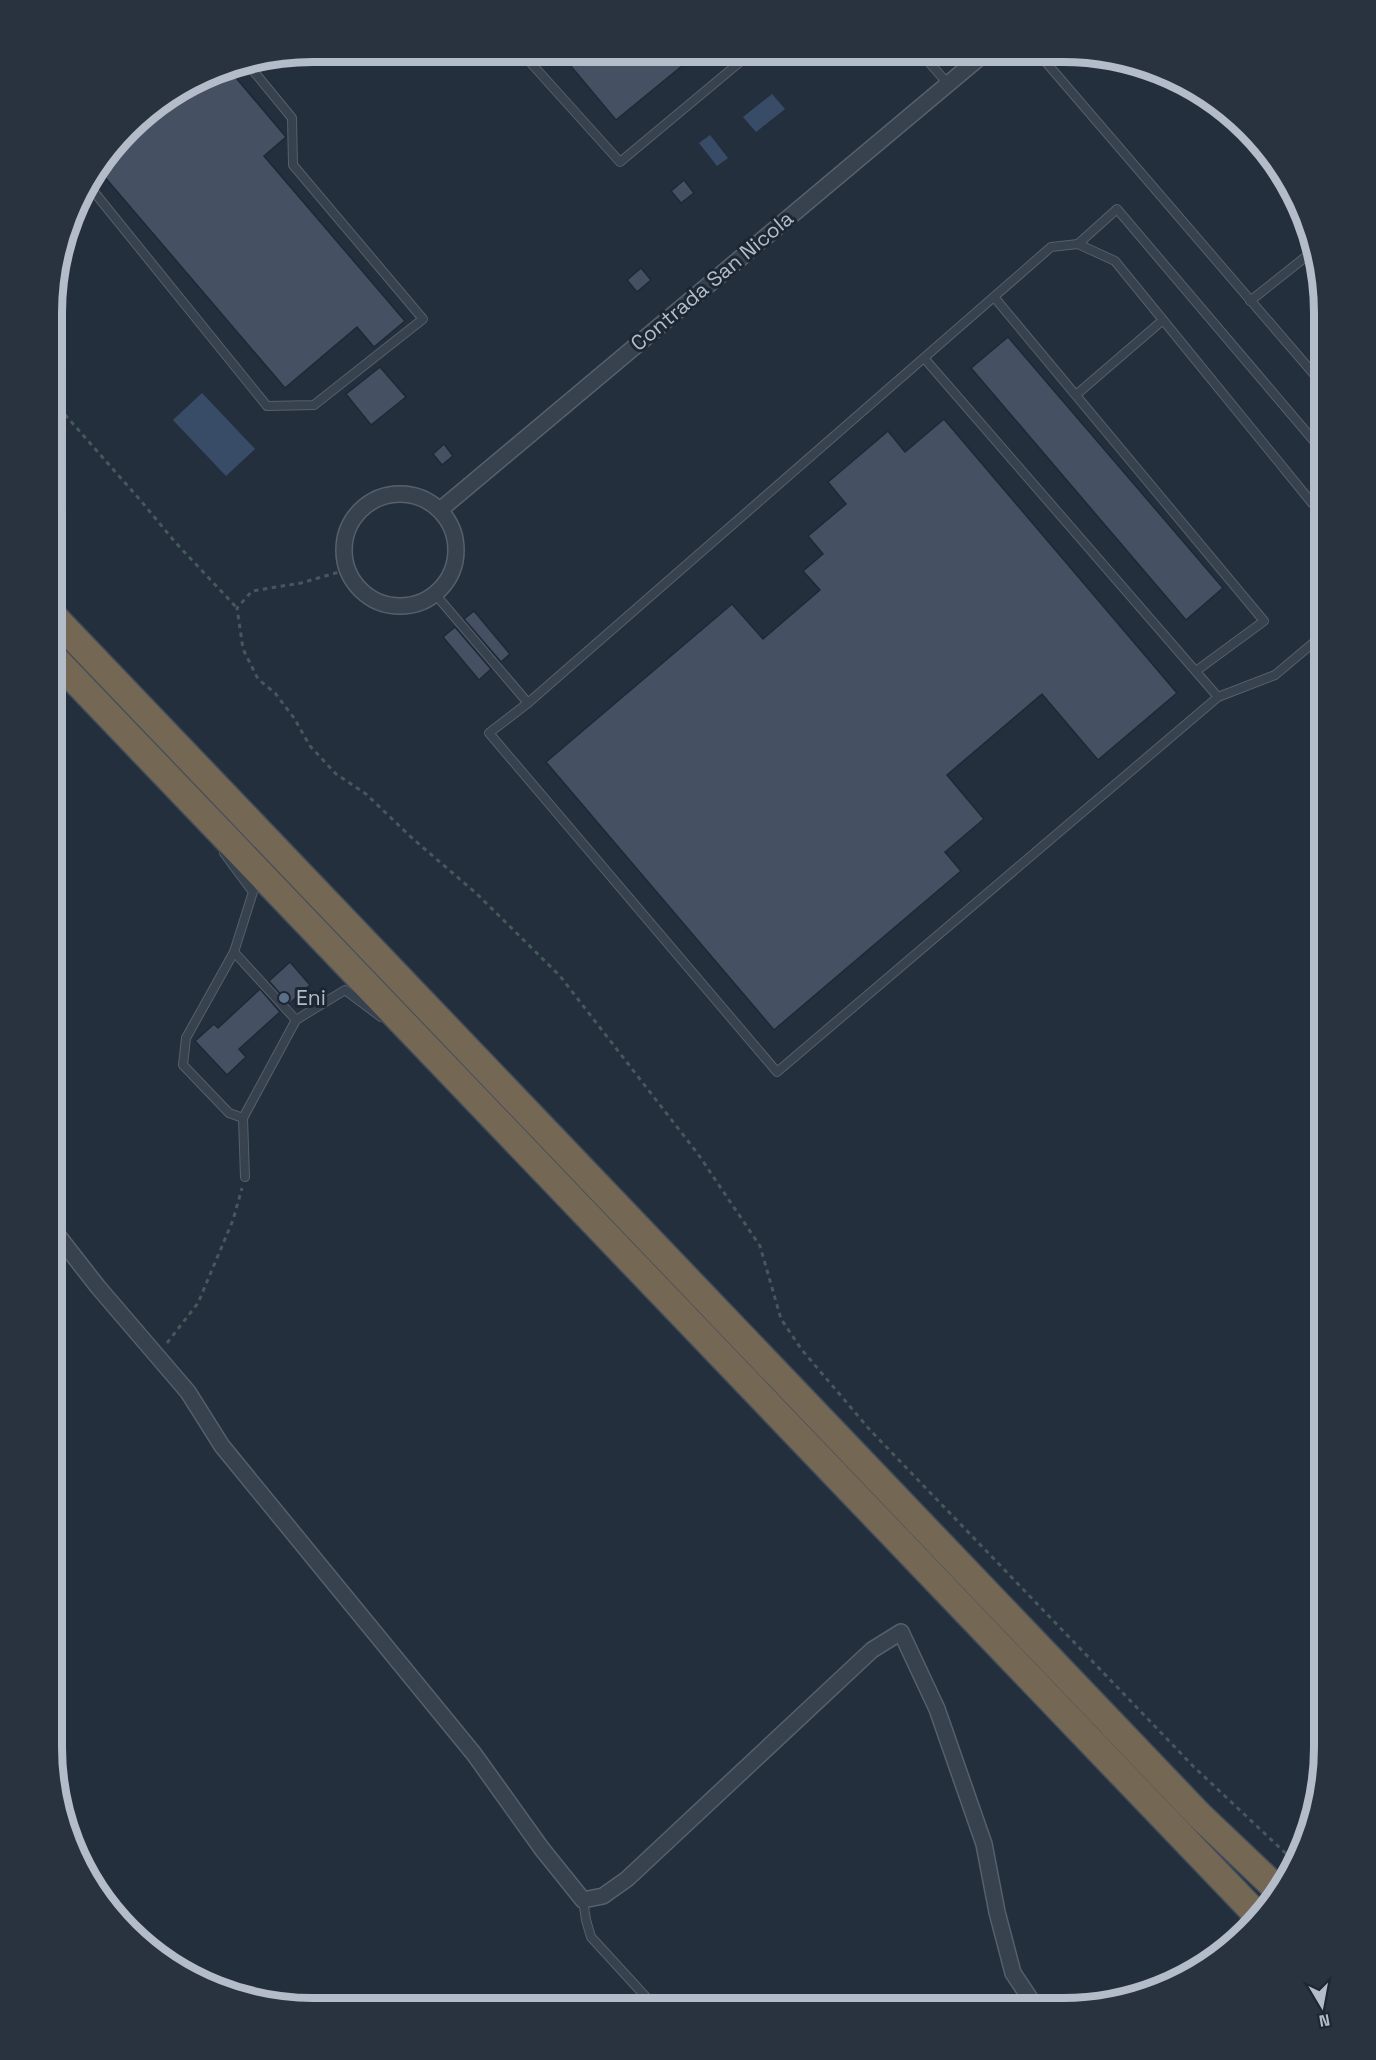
<svg xmlns="http://www.w3.org/2000/svg" width="1376" height="2060" viewBox="0 0 1376 2060" font-family="'Space Grotesk',sans-serif">
<style>
.water{fill:#394c67}
.building{fill:#455162;stroke:#1f2835;stroke-width:1.5}
.lines{fill:none;stroke-linecap:round;stroke-linejoin:round}
.lane-casing{stroke:#565f6c;stroke-width:10}
.street-casing{stroke:#565f6c;stroke-width:18}
.highway-casing{stroke:#434c59;stroke-width:30}
.path{stroke:#44595c;stroke-width:3;stroke-dasharray:4.5 4.5;stroke-linecap:butt}
.lane{stroke:#38414e;stroke-width:8}
.street{stroke:#38414e;stroke-width:15}
.highway{stroke:#746855;stroke-width:27}
.service-dot{fill:#5c6f8a;stroke:#1d2633;stroke-width:2}
.labels{text-anchor:middle;stroke-width:6;stroke-linejoin:round;paint-order:stroke}
.street-label{font-size:21px;fill:#b4bcc9;stroke:#1d2633}
.poi-label{font-size:21px;fill:#b4bcc9;stroke:#1d2633;text-anchor:start}
.rim{fill:none;stroke:#b4bcc9;stroke-width:8}
</style>
<rect width="100%" height="100%" fill="#242f3e"/>
<g class="water">
<path d="M772,94L785,109L756,132L743,117Z"/>
<path d="M710,135L728,158L717,166L699,143Z"/>
<path d="M202,393L255,449L226,476L173,420Z"/>
</g>
<g class="building">
<path d="M559,52H699L616,120Z"/>
<path d="M226,66L286,137L264,156L405,321L374,347L357,327L285,388L97,168L140,116Z"/>
<path d="M684,180L694,193L681,203L671,191Z"/>
<path d="M641,268L651,280L637,292L627,280Z"/>
<path d="M1008,337L1223,588L1186,620L971,368Z"/>
<path d="M380,367L406,397L371,425L346,394Z"/>
<path d="M944,419L1177,693L1098,760L1042,694L947,775L984,819L945,852L961,871L774,1030L546,762L732,604L763,639L820,590L803,571L823,554L808,536L846,504L828,482L888,431L905,452Z"/>
<path d="M444,444L453,456L442,465L433,454Z"/>
<path d="M474,611L510,654L501,662L464,619Z"/>
<path d="M455,627L491,669L479,680L443,637Z"/>
<path d="M290,962L310,985L289,1004L269,981Z"/>
<path d="M260,989L280,1012L239,1049L246,1057L227,1075L195,1041L214,1024L218,1028Z"/>
</g>
<g class="lines">
<g class="lane-casing">
<g id="lane">
<path d="M521,52L620,162L752,52"/>
<path d="M921,53L948,84"/>
<path d="M1038,53L1325,387"/>
<path d="M86,182L267,406L314,405L423,319L293,165L292,118L246,62"/>
<path d="M1078,244L1117,209L1325,454"/>
<path d="M994,297L1264,621L1196,671"/>
<path d="M1250,301L1313,251"/>
<path d="M924,358L1218,697L777,1072L489,733L528,703L1051,247L1078,244L1115,261L1312,503L1325,513"/>
<path d="M1077,394L1163,320"/>
<path d="M435,594L528,703"/>
<path d="M1218,697L1275,675L1325,633"/>
<path d="M224,853L253,892L234,952L296,1020L345,990L381,1017"/>
<path d="M234,952L186,1038L183,1065L229,1113L243,1118L296,1020"/>
<path d="M243,1118L245,1177"/>
<path d="M583,1900L586,1920L591,1937L656,2008"/>
</g>
</g>
<g class="street-casing">
<g id="street">
<circle cx="400" cy="550" r="56"/>
<path d="M440,510L985,53"/>
<path d="M52,1228L98,1287L188,1392L222,1446L474,1754L542,1849L583,1900L603,1896L627,1879L872,1650L901,1632L937,1709L984,1844L997,1912L1013,1973L1037,2009"/>
</g>
</g>
<g class="highway-casing">
<g id="highway">
<path d="M53,616L1199,1815L1281,1893"/>
<path d="M53,657L1259,1917"/>
</g>
</g>
<g class="path">
<path d="M53,401L141,501L175,542L237,608"/>
<path d="M346,570L301,583L252,591L237,608L243,649L258,679L275,693L294,718L310,746L336,774L366,794L412,838L477,894L560,976L698,1154L760,1246L781,1319L802,1350L870,1430L1194,1767L1296,1863"/>
<path d="M167,1343L198,1303L233,1220L242,1188"/>
</g>
<use href="#lane" class="lane"/>
<use href="#street" class="street"/>
<use href="#highway" class="highway"/>
</g>
<circle class="service-dot" cx="284" cy="998" r="6"/>
<g class="labels">
<g class="street-label">
<text transform="translate(712 281) rotate(-40)" y="7">Contrada San Nicola</text>
</g>
<g class="poi-label">
<text x="296" y="1005">Eni</text>
</g>
</g>
<path d="M0 0H1376V2060H0ZM313 62H1063A251 251 0 0 1 1314 313V1747A251 251 0 0 1 1063 1998H313A251 251 0 0 1 62 1747V313A251 251 0 0 1 313 62Z" fill="#29323f" fill-rule="evenodd"/>
<path class="rim" d="M313 62H1063A251 251 0 0 1 1314 313V1747A251 251 0 0 1 1063 1998H313A251 251 0 0 1 62 1747V313A251 251 0 0 1 313 62Z"/>
<g transform="translate(1322 2006) rotate(170)" stroke="#1d2633" stroke-width="4.5" paint-order="stroke">
<path d="M0-4.5L10 22L0 15L-10 22Z" fill="#b4bcc9"/>
<text y="-9" font-size="16" font-weight="bold" text-anchor="middle" fill="#b4bcc9">N</text>
</g>
</svg>
